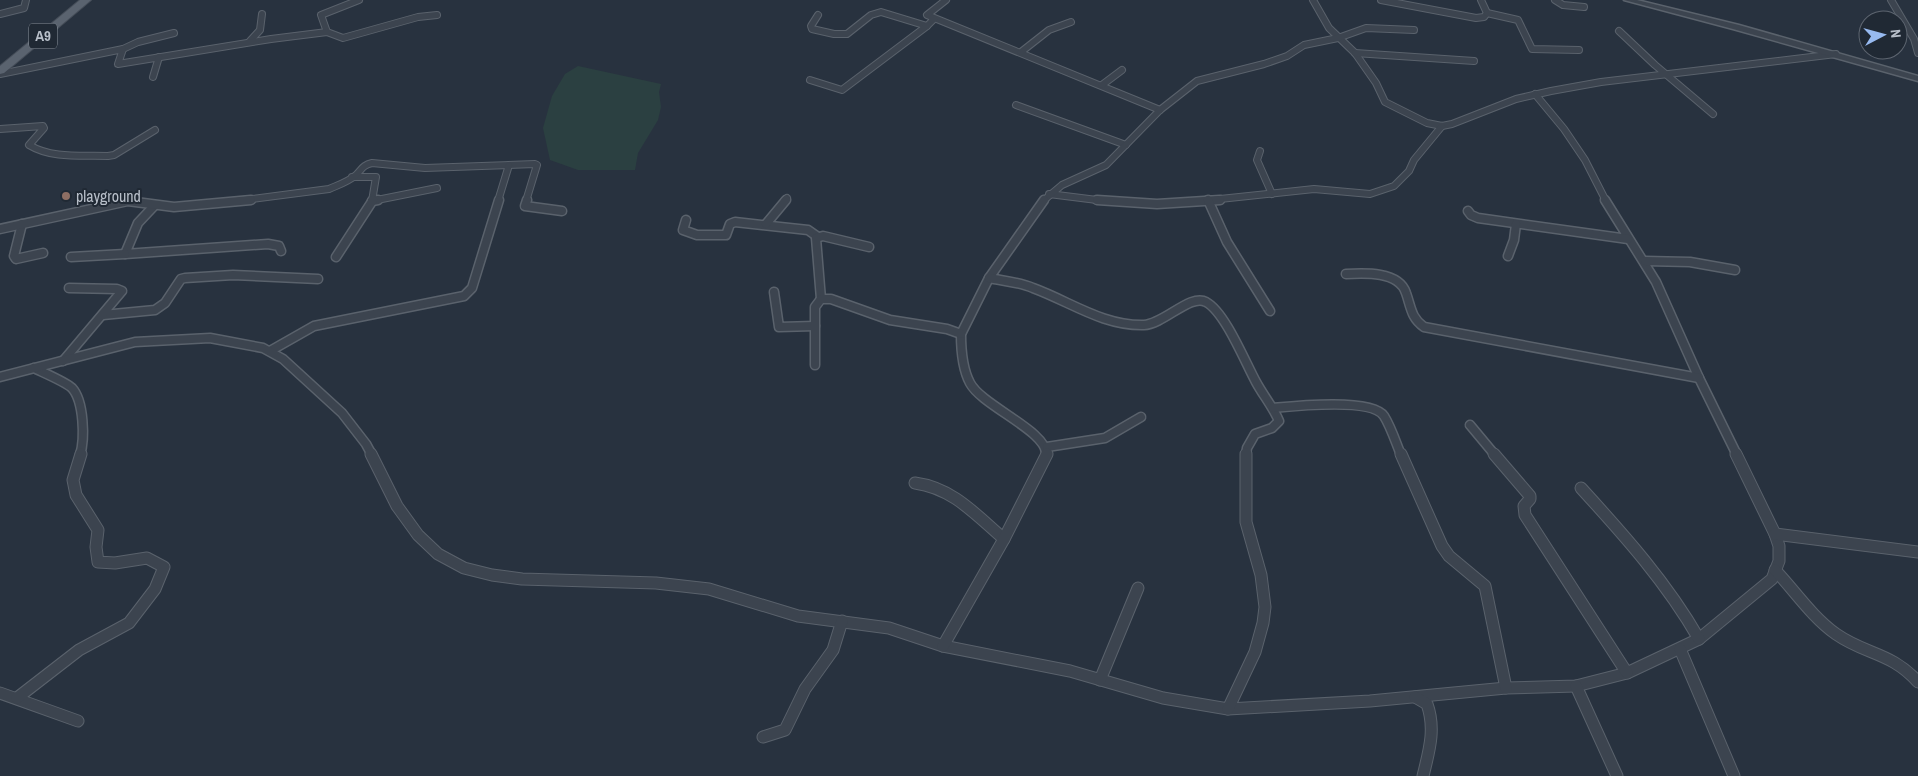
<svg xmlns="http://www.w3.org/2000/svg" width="1918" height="776" viewBox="0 0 1918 776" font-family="'Archivo Narrow',sans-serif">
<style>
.green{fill:#2b4041}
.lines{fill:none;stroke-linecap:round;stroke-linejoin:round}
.minor-far2-casing{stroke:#5a626c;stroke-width:8}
.minor-far1-casing{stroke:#5a626c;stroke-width:11}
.minor-casing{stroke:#5a626c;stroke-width:13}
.tertiary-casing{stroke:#5a626c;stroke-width:3}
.primary-casing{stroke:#454d58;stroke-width:2}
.minor-far2{stroke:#3c444f;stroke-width:6}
.minor-far1{stroke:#3c444f;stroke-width:8}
.minor{stroke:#3c444f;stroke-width:11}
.tertiary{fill:#3c444f;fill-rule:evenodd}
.primary{fill:#5a636f;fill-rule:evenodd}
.education-dot{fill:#8d6e63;stroke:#202934;stroke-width:2}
.labels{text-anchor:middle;stroke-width:4;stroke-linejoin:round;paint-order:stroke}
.shield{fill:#202934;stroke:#8a929c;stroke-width:1}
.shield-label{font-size:15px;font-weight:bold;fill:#b8bfc9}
.poi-label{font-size:16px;fill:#b8bfc9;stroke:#202934;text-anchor:start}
</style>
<rect width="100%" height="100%" fill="#28323f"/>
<path class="green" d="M578,66L661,84L659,92L661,107L658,120L638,153L635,170H578L550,160L543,128L552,96L565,74Z"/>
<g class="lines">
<g class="minor-far2-casing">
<g id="minor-far2">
<path d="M946,0L927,15L1160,110"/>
<path d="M1313,0L1329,28L1355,53L1376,83L1385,102L1427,123L1442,126L1452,124L1516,99L1551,91L1601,82L1836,54"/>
<path d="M1381,0L1476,18L1484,17L1487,13L1481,0"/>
<path d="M1555,0L1563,5L1584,7"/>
<path d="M1891,0L1914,39L1918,53"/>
<path d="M1487,13L1518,20L1532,49L1579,50"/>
<path d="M0,14L24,8L26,0"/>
<path d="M818,15L811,26L812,29L834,34H847L871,15L881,12L927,26"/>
<path d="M1619,31L1655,65L1713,114"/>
<path d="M327,32L321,15L359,0"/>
<path d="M250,41L260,30L262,14"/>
<path d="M123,49L138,42L174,33"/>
<path d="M1021,52L1049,30L1071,22"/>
<path d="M1355,53L1474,61"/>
<path d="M0,74L123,49L118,64L271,39L327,32L343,38L418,17L437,15"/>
<path d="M153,77L159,57"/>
<path d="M810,80L842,90L927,26L934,19L932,18"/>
<path d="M1102,85L1122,70"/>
<path d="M1535,94L1564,129L1585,160L1606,201"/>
<path d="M1016,105L1126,145"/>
<path d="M0,129L43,126L44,128L29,145C52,159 82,155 108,156L114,155L155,130"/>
<path d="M1260,151L1257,160L1272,194"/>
<path d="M352,177H376L372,201"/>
<path d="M1049,194L1105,201"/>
<path d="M237,201L329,189C338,185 348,182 356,175C362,169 363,165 372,163L425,168L535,164L537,165L526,201"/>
<path d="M372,201L437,188"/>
<path d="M498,201L509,165"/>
<path d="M784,201L787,198"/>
<path d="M1043,201L1062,185L1106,165L1160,110L1197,81L1264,64L1287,56L1304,45L1338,38L1366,28L1414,30"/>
<path d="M1201,201L1314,189L1370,194L1394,186L1409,171L1414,160L1442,126"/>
</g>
</g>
<g class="minor-far1-casing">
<g id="minor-far1">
<path d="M527,200L525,206L562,211"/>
<path d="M1044,200L989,278L961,334C961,350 962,368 970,383C982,406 1049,432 1046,455"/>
<path d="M1097,200L1157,204L1220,200"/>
<path d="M1208,200L1227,242L1270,311"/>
<path d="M1605,200L1656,282L1699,378L1737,455"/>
<path d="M372,201L378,200"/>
<path d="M154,206L138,223L125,254L268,244L279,246L281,251"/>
<path d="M1468,211L1471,215L1478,218L1628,239"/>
<path d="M686,220L683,230L697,235H726L730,224L735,222L808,230L818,237"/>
<path d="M22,224L14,256L16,259L43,253"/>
<path d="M766,224L786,200"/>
<path d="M0,229L128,201L174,207L251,200"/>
<path d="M1508,256L1514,240L1516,224"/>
<path d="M71,257L125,254"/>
<path d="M336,257L373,200"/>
<path d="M1645,261L1690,262L1735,270"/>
<path d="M1346,274C1364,273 1399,271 1406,293C1411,307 1411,318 1424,327L1699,378"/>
<path d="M989,278C1004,281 1019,282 1033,288C1071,302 1103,326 1144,325C1164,324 1191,293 1206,302C1225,312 1245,362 1256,382C1263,395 1273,407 1279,421L1272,428L1255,434L1247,448L1246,455"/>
<path d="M774,292L779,327L815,326"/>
<path d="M821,299L816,238L823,236L869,247"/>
<path d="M103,315L155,310L165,303L181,279L185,278L233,275L318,279"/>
<path d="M270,351L314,326L464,296L472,288L499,200"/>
<path d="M63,361L122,291L117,289L69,288"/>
<path d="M815,365V307L821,299H831L890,320L947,329L961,334"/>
<path d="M34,368C42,372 66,382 72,388C84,401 85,439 80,455"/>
<path d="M0,377L135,342L210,338L263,348L283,359L342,413L366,444L372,455"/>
<path d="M1273,408C1294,406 1372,398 1384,416C1391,427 1396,443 1401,455"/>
<path d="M1470,425L1495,455"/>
<path d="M1047,447L1105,438L1141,417"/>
</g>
</g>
<g class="minor-casing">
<g id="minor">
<path d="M371,454L397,506L418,535L438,554L464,568L492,575L522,579L656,583L709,589L798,616L889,628L943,646L1070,671L1163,698L1228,709L1370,701L1506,688L1576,686L1627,673L1699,639L1772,579L1779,561V546L1775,534L1736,454"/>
<path d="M1401,454L1442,546L1449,556L1485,586L1506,688"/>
<path d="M1494,454L1530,496V499L1524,506L1525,515L1627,673"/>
<path d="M915,483C953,488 976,515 1004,539"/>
<path d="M1581,488C1624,535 1667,583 1699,639"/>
<path d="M1775,534L1918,552"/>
<path d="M1775,570C1795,591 1812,617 1836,634C1866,655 1891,652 1918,682"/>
<path d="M943,646L1004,539L1047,454"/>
<path d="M1680,649L1734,776"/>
<path d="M1100,680L1138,588"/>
<path d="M1576,686L1617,776"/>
<path d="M0,693L78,721"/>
<path d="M1415,697L1427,704C1436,729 1429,751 1423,776"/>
<path d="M17,698L79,650L129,623L155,589L164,567L147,558L115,563L98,562L96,547L98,530L76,495L73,480L81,454"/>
<path d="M1228,709L1255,652L1263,623L1265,607L1261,575L1246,522V454"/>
<path d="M763,737L785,730L805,689L833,650L842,621"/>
</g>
</g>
<g class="tertiary-casing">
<path id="tertiary" d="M1624,0H1637L1739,25L1918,76V81L1733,29Z"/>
</g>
<g class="primary-casing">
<path id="primary" d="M80,0H91L4,73L0,74V66Z"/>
</g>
<use href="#minor-far2" class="minor-far2"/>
<use href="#minor-far1" class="minor-far1"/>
<use href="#minor" class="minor"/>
<use href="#tertiary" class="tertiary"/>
<use href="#primary" class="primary"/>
</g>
<circle class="education-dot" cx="66" cy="196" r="5"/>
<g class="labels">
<rect class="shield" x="29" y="23.5" width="28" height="25" rx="4"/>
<g class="shield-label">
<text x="43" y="41">A9</text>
</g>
<g class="poi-label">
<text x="76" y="202">playground</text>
</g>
</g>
<g transform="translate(1883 35) rotate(84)"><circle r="24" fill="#202934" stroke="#5d6570"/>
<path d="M0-4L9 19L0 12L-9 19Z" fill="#97baf0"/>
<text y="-8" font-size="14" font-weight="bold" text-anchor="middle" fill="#b8bfc9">N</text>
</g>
</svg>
